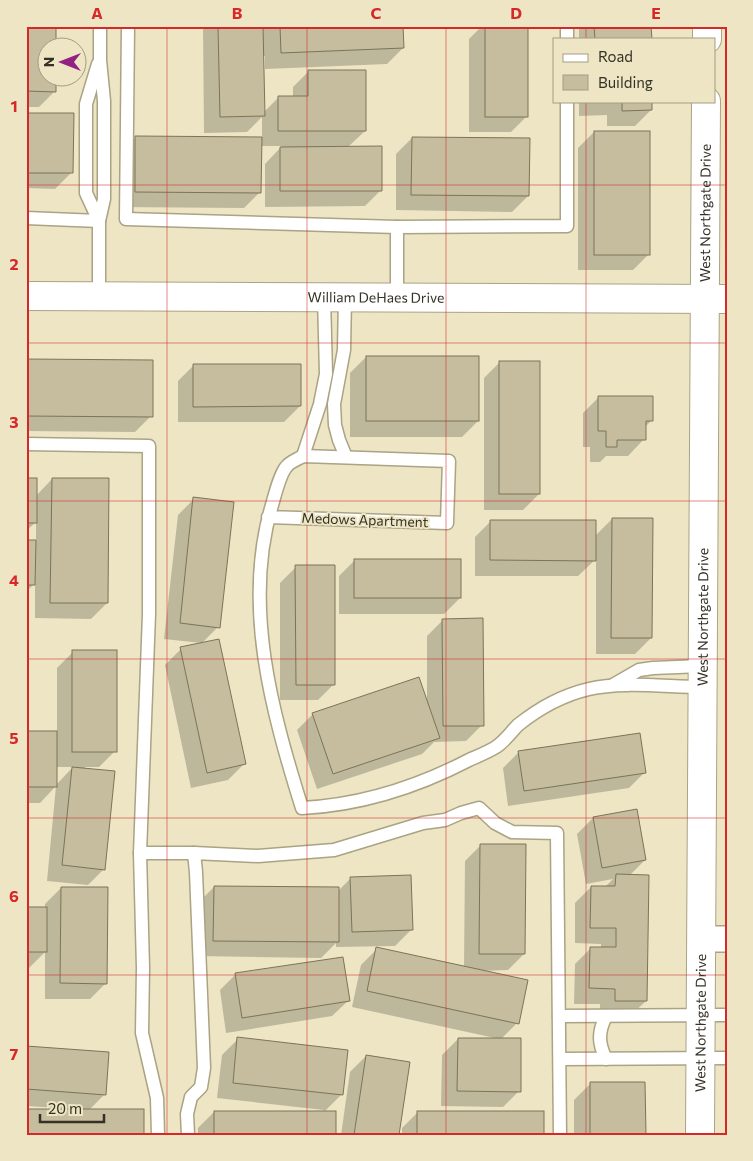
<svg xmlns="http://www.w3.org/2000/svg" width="753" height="1161" viewBox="0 0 753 1161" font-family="Commissioner,sans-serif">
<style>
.shadow{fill:#0003;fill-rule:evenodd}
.building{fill:#c5bd9e;stroke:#7c7457}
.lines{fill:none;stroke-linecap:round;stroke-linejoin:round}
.service-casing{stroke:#aaa384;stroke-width:15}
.minor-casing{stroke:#aaa384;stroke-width:28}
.tertiary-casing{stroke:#aaa384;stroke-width:30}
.secondary-casing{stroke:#aaa384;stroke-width:30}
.service{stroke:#fff;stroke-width:12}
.minor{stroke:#fff;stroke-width:25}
.tertiary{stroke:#fff;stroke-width:28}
.secondary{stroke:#fff;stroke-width:28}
.grid{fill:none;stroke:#d62828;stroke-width:1;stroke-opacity:0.55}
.labels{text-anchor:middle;stroke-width:4;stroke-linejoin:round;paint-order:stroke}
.street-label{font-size:14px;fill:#343125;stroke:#ede5c4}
.neatline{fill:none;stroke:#d62828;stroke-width:2}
.grid-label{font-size:16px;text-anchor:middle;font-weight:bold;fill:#d62828}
</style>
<rect width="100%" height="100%" fill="#ede5c4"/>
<g class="shadow">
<path d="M26,26L48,48V78H55V91L39,107H26Z"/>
<path d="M203,26H402L403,48L387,64L265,69V56H262L263,113L279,97H293V87L309,71L365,131L348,147L381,190L365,206L265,207V164L282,146H261L260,192L244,208L119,207L120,153L136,137L262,138V117L247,132L204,133Z"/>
<path d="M482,26H527V116L511,132H469V39Z"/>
<rect x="579" y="26" width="71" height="13"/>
<path d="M579,101H651V110L635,126H607V115L579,116Z"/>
<path d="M26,114L71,173L55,189L26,188Z"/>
<path d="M594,132L649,254L633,270H578V148Z"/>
<path d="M412,138L528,196L512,212L396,210V154Z"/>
<path d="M366,357L478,421L462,437H350V373Z"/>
<path d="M26,360L151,416L135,432L26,431Z"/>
<path d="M500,362L539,494L523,510H484V378Z"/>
<path d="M194,365L300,406L284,422H178V381Z"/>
<path d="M599,397L652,420L644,428V439L628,456H606L600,462H590V447H583V413Z"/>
<path d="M26,479L36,496L52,479L107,603L91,619L35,618V583L26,592V542H36V522L26,531Z"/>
<path d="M194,499L218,627L202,643L164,639L178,515Z"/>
<path d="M612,519L651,638L635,654H596V559L578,576H475V537L491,521L594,537Z"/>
<path d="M355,560L460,598L444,614H339V576Z"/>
<path d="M296,567L334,684L318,700H280V583Z"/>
<path d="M443,620L482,725L466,741L434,742L422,754L317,789L297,730L313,714L427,703V636Z"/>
<path d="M181,649L244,764L228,780L191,788L165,665Z"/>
<path d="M73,652L115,751L99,767H85L104,869L88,885L47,881L56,786L40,803H26V732L57,733V668ZM56,767H73L56,785Z"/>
<path d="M519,752L645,772L629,788L508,806L503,768Z"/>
<path d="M636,810L645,860L629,876L646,1001L629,1017L600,1016V1004H574L575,964L591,948H601V944L575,943V903L591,887H605L613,879L586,884L577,834L593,818Z"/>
<path d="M481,845L524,954L508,970L480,971L517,1023L501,1039L519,1091L503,1107L441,1106L442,1055L458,1039L495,1038L352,1007L361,965L377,949L464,967L465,861Z"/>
<path d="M351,878L411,930L395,946L336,947V943L321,958L198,956V903L214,887L338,891Z"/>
<path d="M61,888L106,983L90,999H45V952L29,968H26V909H45V904Z"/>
<path d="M236,974L349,1000L332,1016L226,1033L220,990Z"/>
<path d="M238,1039L342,1094L324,1112V1110L217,1098L222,1055Z"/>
<path d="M26,1047L105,1094L89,1110H61V1108L26,1106Z"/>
<path d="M366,1056L398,1135H341L350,1072Z"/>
<path d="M590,1084L645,1135H574V1100Z"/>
<path d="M214,1112L335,1135H198V1128Z"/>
<path d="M418,1112L542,1135H402V1128Z"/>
</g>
<g class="building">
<path d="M26,26H56V48H48V78H56V92L26,91Z"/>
<path d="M218,26H263L265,116L220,117Z"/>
<path d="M280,26H403L404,48L281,53Z"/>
<rect x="485" y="26" width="43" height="91"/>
<path d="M594,26H651L652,39H595Z"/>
<path d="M308,70H366V131H278V96H308Z"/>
<path d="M622,101H652V110L622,111Z"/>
<path d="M26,113H74L73,173H26Z"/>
<rect x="594" y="131" width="56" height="124"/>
<path d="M135,136L262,137L261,193L135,192Z"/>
<path d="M412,137L530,138L529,196L411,195Z"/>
<path d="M382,146V191H280V147Z"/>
<rect x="366" y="356" width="113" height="65"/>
<path d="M26,359L153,360V417L26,416Z"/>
<rect x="499" y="361" width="41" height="133"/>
<path d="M193,364H301V406L193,407Z"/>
<path d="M598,396H653V421H646V440H617V447H606V431H598Z"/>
<rect x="26" y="478" width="11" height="45"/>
<path d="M52,478H109L108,603H50Z"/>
<path d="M193,497L234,502L220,628L180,623Z"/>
<path d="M612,518H653L652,638H611Z"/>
<path d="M490,520H596V561L490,560Z"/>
<path d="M26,540H36L35,585H26Z"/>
<rect x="354" y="559" width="107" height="39"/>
<path d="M295,565H335V685H296Z"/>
<path d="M483,618L484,726H443L442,619Z"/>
<path d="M219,639L246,764L207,773L180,647Z"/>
<rect x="72" y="650" width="45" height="102"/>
<path d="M419,677L440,738L333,774L312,713Z"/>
<rect x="26" y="731" width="31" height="56"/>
<path d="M640,733L646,773L524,791L518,751Z"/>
<path d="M72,767L115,771L105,870L62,865Z"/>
<path d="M637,809L646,860L602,868L593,817Z"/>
<path d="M480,844H526L525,954H479Z"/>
<path d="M616,874L649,875L647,1001H615V989L589,988L590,947H616V928H590L591,886H615Z"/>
<path d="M411,875L413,930L352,932L350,877Z"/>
<path d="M214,886L339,887V942L213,941Z"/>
<path d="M61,887H108L107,984L60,983Z"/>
<rect x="26" y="907" width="21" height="45"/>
<path d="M376,947L528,980L519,1024L367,991Z"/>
<path d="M343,957L350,1001L242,1018L235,973Z"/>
<path d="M237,1037L348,1050L343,1095L233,1083Z"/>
<path d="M458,1038H521V1092L457,1091Z"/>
<path d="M26,1046L109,1052L106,1095L26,1089Z"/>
<path d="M366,1055L410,1062L399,1135H354Z"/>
<path d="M590,1082H645L646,1135H590Z"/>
<rect x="26" y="1109" width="118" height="26"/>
<rect x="214" y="1111" width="122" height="24"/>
<rect x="417" y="1111" width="127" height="24"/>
</g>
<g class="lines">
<g class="service-casing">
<g id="service">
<path d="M128,26L126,219L397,227L567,226V101"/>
<path d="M567,39V26"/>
<path d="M98,64L86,104V193L99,221"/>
<path d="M26,218L99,221"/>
<path d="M397,227V297"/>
<path d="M99,296V221L104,199V101L100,60V26"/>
<path d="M345,297L344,350L334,404L335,425L339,440L346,457"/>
<path d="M26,444L149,446V614L140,853L143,968L142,1033L157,1098L158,1135"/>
<path d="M303,456L320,404L326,374L324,297"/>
<path d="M268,517L447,523L449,461L303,456C298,459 290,462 287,466C280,473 275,495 272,505C242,605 272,712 302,808C361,805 417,787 469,760C478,756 488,752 496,747C505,741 511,732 518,725C538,709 563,695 589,689C621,681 668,687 702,687"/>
<path d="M613,685L639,670L653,668L702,666"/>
<path d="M140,853H194"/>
<path d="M559,1016L727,1015"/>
<path d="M606,1016C598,1032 598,1043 606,1059"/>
<path d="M560,1059L727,1058"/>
<path d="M188,1135L187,1114L191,1097L201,1087L204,1068L196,872L194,853L258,856L334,850L423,823L445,820L461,813L479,808L495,823L512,832L557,833L560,1135"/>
</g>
</g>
<g class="minor-casing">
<path id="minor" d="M701,939H727"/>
</g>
<g class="tertiary-casing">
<g id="tertiary">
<path id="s1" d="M26,296L727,299"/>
</g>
</g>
<g class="secondary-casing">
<g id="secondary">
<path d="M707,39V26"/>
<path id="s2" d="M700,1135L706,101"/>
</g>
</g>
<use href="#service" class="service"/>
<use href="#minor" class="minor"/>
<use href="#tertiary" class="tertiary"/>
<use href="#secondary" class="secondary"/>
</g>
<path class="grid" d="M167,26V1135M307,26V1135M446,26V1135M586,26V39M586,101V1135M26,185H727M26,343H727M26,501H727M26,659H727M26,818H727M26,975H727"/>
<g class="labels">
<g class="street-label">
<text dy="5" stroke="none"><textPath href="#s2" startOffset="922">West Northgate Drive</textPath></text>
<text dy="5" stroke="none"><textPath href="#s1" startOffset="350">William DeHaes Drive</textPath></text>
<text transform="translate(365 520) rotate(2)" y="5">Medows Apartment</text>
<text dy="5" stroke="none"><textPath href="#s2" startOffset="518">West Northgate Drive</textPath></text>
<text dy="5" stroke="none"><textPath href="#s2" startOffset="112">West Northgate Drive</textPath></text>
</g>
</g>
<rect width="753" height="1161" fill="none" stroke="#ede5c4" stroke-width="55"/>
<rect x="553" y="38" width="162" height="65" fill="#ede5c4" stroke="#a39d84"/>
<rect x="563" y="54" width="25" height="8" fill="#ffffff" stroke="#a39d84"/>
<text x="598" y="62" font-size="15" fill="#343125">Road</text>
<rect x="563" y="75" width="25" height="15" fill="#c5bd9e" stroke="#a39d84"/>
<text x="598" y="88" font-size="15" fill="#343125">Building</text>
<g transform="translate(62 62) rotate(270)"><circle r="24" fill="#ede5c4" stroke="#a39d84"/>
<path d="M0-4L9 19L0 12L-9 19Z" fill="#922181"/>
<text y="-8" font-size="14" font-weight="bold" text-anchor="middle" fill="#343125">N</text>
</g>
<path d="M40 1114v8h64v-8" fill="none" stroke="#343125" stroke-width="2.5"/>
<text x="48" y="1114" font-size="15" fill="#343125" stroke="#ede5c4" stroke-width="4" paint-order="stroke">20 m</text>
<rect x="28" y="28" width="698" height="1106" class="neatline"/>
<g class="grid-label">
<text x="97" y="19">A</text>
<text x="237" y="19">B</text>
<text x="376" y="19">C</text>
<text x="516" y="19">D</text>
<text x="656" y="19">E</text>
<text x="14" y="112">1</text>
<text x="14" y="270">2</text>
<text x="14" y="428">3</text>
<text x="14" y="586">4</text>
<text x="14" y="744">5</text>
<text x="14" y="902">6</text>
<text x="14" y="1060">7</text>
</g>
</svg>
